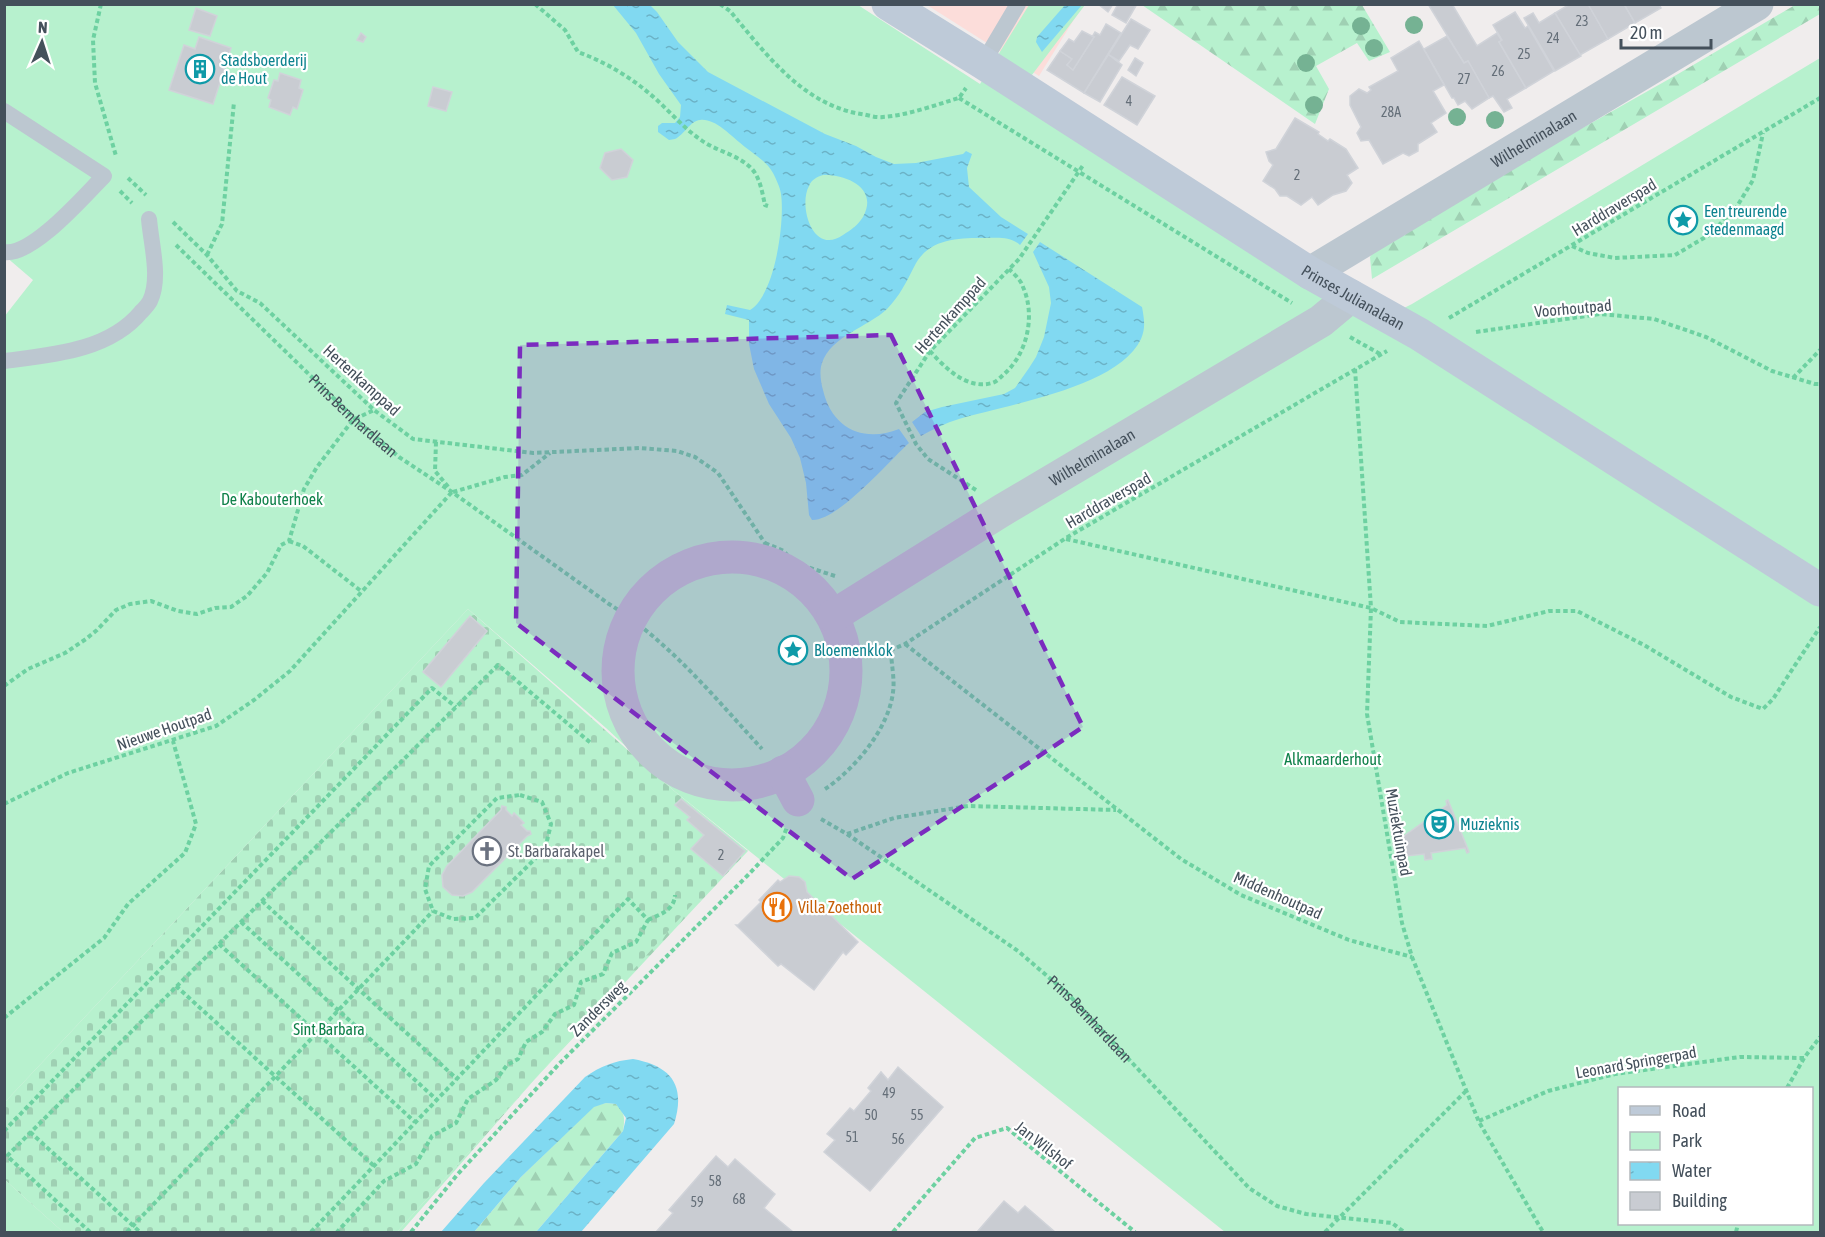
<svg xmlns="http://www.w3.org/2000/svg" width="1825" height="1237" viewBox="0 0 1825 1237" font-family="'Asap Condensed',sans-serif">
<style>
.medical{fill:#fcddda}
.forest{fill:url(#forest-firs)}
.cemetery{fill:url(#cemetery-stones)}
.green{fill:#b7f1ce;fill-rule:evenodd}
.water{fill:url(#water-ripples);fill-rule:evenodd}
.building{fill:#c9ccd2;stroke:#d0d3d9;stroke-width:1.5}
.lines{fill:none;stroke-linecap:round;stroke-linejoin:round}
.path{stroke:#6dd1a1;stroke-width:4;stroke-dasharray:4.5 3;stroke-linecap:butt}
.lane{stroke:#bcc7d0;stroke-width:16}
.street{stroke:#bcc7d0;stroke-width:33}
.secondary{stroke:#becad8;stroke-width:33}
.tree{fill:#75b293}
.marked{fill:#7b2cbf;fill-opacity:0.2;stroke:#7b2cbf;stroke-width:4.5;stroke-dasharray:12 8;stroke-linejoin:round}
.labels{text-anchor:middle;stroke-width:4.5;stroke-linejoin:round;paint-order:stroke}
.number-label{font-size:14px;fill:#656f79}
.culture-label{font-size:16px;fill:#0d838f;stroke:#fff;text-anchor:start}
.street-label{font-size:16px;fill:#44505b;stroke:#fff}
.park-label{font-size:16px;fill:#10814a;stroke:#fff}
.worship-label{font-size:16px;fill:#5b616d;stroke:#fff;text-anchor:start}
.food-label{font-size:16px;fill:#c56008;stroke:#fff;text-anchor:start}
</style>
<defs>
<pattern id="forest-firs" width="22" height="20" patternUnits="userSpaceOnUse" patternTransform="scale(1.5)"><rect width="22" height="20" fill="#b7f1ce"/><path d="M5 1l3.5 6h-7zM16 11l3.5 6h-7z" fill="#9fd0b3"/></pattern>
<pattern id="cemetery-stones" width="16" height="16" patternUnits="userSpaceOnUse" patternTransform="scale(1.5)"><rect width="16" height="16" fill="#b7f1ce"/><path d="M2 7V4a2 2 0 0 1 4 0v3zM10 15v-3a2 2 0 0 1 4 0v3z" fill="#9fd0b3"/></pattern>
<pattern id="water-ripples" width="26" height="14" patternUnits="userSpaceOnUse" patternTransform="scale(1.5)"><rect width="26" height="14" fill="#81d9f1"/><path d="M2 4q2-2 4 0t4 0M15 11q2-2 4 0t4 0" fill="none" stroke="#6bb2c6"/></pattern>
</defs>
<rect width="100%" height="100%" fill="#f0eded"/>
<path class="medical" d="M927,5H1083L1039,76Z"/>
<g class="forest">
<path d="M1142,5H1362L1390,52L1369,61L1357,43L1316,66L1329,89L1315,124Z"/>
<path d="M1795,5H1820V14L1372,279L1370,257L1378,246L1393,235L1678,74Z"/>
<path d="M698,897L701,901L534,1080L401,1232H397Z"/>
<path d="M606,1103L616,1104C625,1113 625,1118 623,1131L536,1232H474L521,1177L594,1106Z"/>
</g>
<path class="cemetery" d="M468,609L673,790L748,851L701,901L698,898L397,1232H63L5,1180V1102Z"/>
<g class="green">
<path d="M5,5H858L980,84L1029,5H1085L1016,96L1374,323L1412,304L1820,58V1232H1225L673,790L606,728L468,609L5,1102L4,317L33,280L5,256ZM1620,1088H1812V1224H1620Z"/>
<path d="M4,1180H5L63,1232H5Z"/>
</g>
<g class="water">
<path d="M613,5H650L657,12L678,42L708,72L825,134L856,146L876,157L894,164L916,163L963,154L966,151L972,154L967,168L969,187L1001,217L1028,234L1020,245C1010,236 997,238 985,238C958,238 928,238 914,267C907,281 899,297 887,309C868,327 831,336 822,363C819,372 821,382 823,390C832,429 864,443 899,429L909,443C888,462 838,521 812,520L809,515L806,483L800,458L791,438L769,404L754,369L749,344V320L725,314L727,305L750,310C775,295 785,222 781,194C780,187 776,179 773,173C766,160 750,152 739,142C729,134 714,118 700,120C690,121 684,135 675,139L669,140L658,132V126L662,123H675L680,117L681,105L659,74L636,33ZM823,175C846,174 879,188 863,217C858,225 851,230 843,235C813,256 798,206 809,186C812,179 817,177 823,175Z"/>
<path d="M1065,5H1082L1042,52L1036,42L1037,37Z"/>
<path d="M1040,242L1142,307C1144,318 1146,328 1141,339C1118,388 1007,404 959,419C946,423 933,429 921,436L912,422L925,412L942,407L1004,394L1015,388L1029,368L1036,357L1044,337L1051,303L1049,287L1033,252Z"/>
<path d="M633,1059C672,1066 686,1086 674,1124L581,1232H536L623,1131L626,1118L616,1104L606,1103L594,1107L521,1177L474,1232H441L484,1183L585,1077C601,1066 614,1061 633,1059Z"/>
</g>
<g class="building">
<path d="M1098,4H1113L1108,12Z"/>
<path d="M1118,4H1137L1126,23L1112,15Z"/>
<path d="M1428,4H1452L1477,46L1497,33L1502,41L1499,42L1526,88L1507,99L1512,108L1504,112L1493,96L1489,98L1468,61L1464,63Z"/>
<path d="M1570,4H1588L1608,39L1580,55L1555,13Z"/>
<path d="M1588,4H1624L1635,23L1608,39Z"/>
<path d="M1624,4H1659L1661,8L1635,23Z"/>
<path d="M196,8L217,16L210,36L189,30Z"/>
<path d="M1515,12L1525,28L1528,26L1554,71L1526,88L1499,42L1502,40L1493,25Z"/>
<path d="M1533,13L1539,23L1555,13L1581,56L1555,71L1524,18Z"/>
<path d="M1131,19L1150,30L1138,49L1130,45L1119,61L1109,55L1122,65L1100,102L1084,93Z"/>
<path d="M1106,24L1121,33L1084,93L1047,70L1060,51L1072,59L1067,65L1073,70L1094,37H1092L1095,32L1100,35Z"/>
<path d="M1082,31L1094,37L1073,70L1067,65L1072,59L1060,51L1069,39L1074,42Z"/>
<path d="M361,33L366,37L363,42L357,40Z"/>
<path d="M1447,36L1464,63L1468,61L1489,98L1472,109L1465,101L1458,105L1454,98H1452L1424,49Z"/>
<path d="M199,37L231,48L213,104L169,90L184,45L195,49Z"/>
<path d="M1419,41L1444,85L1433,91L1446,113L1431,123L1437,132L1418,144V151L1409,156L1403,153L1383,164L1369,140L1361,141L1357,133L1361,127L1350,105V96L1359,89L1367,93L1371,90L1369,87L1398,71L1391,58Z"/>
<path d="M1135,58L1143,63L1136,76L1128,70Z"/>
<path d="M280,73L301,80L299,88L303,90L297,109L293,107L290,115L269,107L271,100L268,98L274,80L278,81Z"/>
<path d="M1122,77L1155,96L1137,125L1104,105Z"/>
<path d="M433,87L452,92L446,111L428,106Z"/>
<path d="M1295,118L1319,132L1318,134L1328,141L1330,139L1346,149L1358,168L1347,175L1352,183L1346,191L1333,195L1318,205L1312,197L1301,205L1287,196H1280L1275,189L1263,181L1273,165L1269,161L1266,152L1276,149Z"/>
<path d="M621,149L633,160L627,177L612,180L600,168L605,153Z"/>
<path d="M470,616L487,631L441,687L423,672Z"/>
<path d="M681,799L745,851L723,876L691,849L704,835L687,820L690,817L675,805Z"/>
<path d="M1448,800L1469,852L1467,853L1465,848L1431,853L1432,859L1425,860L1424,854L1398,857L1393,844L1447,805L1446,801Z"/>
<path d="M502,806L506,807V810L512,816L514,813L524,823L521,825L527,831H530L531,834L527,836L472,892L463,896L452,895L443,887L442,875L447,866L501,810Z"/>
<path d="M789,876L799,877L805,882L807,892L858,942L846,955L843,952L814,990L781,964L778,966L736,925H738L761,902L759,900L778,880L780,882Z"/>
<path d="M898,1067L943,1107L870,1191L824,1152L835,1140L827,1134L850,1108L854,1111L871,1091L868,1088L881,1072L888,1080Z"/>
<path d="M716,1156L728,1167L735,1159L775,1194L764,1208L793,1232H656L673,1213L669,1210Z"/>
<path d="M1004,1201L1018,1213L1025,1206L1055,1232H977Z"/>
</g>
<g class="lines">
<g class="path">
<path d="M101,4L93,40L95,83L116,156"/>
<path d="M535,4L565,30L578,52C603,61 629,76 650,94C667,108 682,127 701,140C716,151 736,154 750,167C760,176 762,192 765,205L768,206"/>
<path d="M720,4L730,11C765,53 803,105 861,114C868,115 876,118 883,117C909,115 935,105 959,98L966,88"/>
<path d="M959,98L1292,303"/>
<path d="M128,178L146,195"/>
<path d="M120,191L132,203"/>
<path d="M173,222L207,255L237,291L260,303L374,410L413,439L533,453L640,448L677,451L695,457L718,473L765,543L763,560"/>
<path id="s1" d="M176,245L355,419L399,457L452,492L609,604C669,641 715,698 762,749"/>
<path d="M1572,246L1588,253L1615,258L1675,255L1709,235L1736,208L1753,180L1763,133"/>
<path d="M207,255L222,224L234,102"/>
<path d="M1449,318L1820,98"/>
<path d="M1476,332L1600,314L1654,319L1706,337L1772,371L1815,384H1820"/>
<path d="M1350,337L1380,354"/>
<path d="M930,351C945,368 967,390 992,383C996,382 1000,378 1003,375C1027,355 1036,316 1023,287C1021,280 1014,274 1009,269"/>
<path d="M1355,369L1371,608L1367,714L1402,923L1412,957L1479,1122L1543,1232"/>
<path d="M1793,378L1820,350"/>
<path d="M436,442L435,471L450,489"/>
<path d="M976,490L928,459L916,444L896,403L930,351L1019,259L1084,164"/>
<path d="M453,492L505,477L522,475L550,453"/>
<path d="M1066,539L1371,608L1400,622L1487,626L1549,611H1577L1644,645L1731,697L1763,709L1773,699L1820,627"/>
<path d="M289,541L303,546L361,591"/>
<path d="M765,543L784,551L792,562L835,576"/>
<path d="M905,644L1181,859L1241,895L1349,940L1412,957"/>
<path d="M845,653L891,650L905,644L1066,538L1387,351"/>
<path d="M4,686L28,669L65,653L86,639L97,630L116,610L130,604L151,601L178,611L197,614L215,608L231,607L247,596L267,573L281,545L289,541L304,489L317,467L349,425L355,419L374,410"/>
<path d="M825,789C855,769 889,728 893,692C895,679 891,663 891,650"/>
<path d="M520,795L542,802L551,824L545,849L475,918L453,919L433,911L425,889L429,866L497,798Z"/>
<path d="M4,804L68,773L216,726L254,700L290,671L452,492"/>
<path id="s2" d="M821,819L847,834L1018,951L1067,993L1249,1188L1277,1206L1306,1214L1392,1223L1404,1232"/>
<path d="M847,834L894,818L968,806L1116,810"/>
<path d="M262,901L457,1079"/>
<path d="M648,920C660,914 674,911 675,895"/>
<path d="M241,922L437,1100"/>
<path d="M219,944L415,1122"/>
<path d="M176,986L374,1166"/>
<path d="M4,1018L104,938L128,904L185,853L196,824L173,741"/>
<path d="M1787,1088L1804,1058L1820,1037"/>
<path d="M1479,1121L1548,1091L1615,1074L1740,1057L1804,1058"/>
<path d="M4,1131L432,688L456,707"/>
<path d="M30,1132L140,1232"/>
<path d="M90,1232L7,1156L498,665L592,744"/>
<path d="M127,1232L433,911"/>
<path d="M311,1232L628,899L648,920L636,942L612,953L603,974L581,982L574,1005L555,1014L542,1032L526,1042L518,1059L507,1065L496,1080L468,1099L456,1123L432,1136L416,1164L384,1181L337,1232"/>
<path d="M411,1232L457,1175L559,1064L748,875L783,838L787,827"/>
<path d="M893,1232L975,1138L1007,1128L1135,1232"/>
<path d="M1325,1232L1467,1090"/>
<path d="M1736,1232L1738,1224"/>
</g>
<g class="lane">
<path d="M983,63L1018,4"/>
<path d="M4,111L104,176C85,195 32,257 4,252"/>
<path d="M4,361C51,355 109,351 141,312C144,309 148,305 150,301C161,278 151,244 149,219"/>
</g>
<g class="street">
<path id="s3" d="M1310,273L1757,4"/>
<circle cx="732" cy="671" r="114"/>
<path id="s4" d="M833,616L1001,511L1321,321L1351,296"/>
<path d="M783,772L798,800"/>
</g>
<path class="secondary" id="s5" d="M888,4L983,63L1310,273L1419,334L1820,590"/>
</g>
<g class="tree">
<circle cx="1414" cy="25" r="9"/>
<circle cx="1361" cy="26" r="9"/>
<circle cx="1374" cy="48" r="9"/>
<circle cx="1306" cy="63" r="9"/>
<circle cx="1314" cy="105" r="9"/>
<circle cx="1457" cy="117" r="9"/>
<circle cx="1495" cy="120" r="9"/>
</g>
<path class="marked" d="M891,335L1083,727L852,879L516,623L520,345Z"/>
<defs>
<g id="building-ring" transform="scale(1.5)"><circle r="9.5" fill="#fff" stroke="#0f9aa8" stroke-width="1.5"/><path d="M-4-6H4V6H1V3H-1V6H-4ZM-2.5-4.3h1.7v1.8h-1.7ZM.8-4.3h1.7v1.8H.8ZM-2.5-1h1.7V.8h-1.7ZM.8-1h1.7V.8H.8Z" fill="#0f9aa8"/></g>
<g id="sight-ring" transform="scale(1.5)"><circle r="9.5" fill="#fff" stroke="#0f9aa8" stroke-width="1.5"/><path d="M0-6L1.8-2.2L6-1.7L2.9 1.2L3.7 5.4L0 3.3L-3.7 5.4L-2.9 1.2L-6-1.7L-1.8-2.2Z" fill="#0f9aa8"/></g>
<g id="theatre-ring" transform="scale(1.5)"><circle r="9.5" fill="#fff" stroke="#0f9aa8" stroke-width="1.5"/><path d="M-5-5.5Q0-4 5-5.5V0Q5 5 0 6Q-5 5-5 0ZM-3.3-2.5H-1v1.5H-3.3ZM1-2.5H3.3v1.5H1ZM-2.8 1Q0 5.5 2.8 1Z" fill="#0f9aa8"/></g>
<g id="church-ring" transform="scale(1.5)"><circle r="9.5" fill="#fff" stroke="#6b7280" stroke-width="1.5"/><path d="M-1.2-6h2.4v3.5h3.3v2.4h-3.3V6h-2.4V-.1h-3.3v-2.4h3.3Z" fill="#6b7280"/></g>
<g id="restaurant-ring" transform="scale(1.5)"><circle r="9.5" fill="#fff" stroke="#e8710a" stroke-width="1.5"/><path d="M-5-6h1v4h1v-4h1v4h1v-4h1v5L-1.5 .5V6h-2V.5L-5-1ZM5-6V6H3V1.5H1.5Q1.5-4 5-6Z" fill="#e8710a"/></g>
</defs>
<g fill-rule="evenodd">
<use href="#building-ring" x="200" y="69"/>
<use href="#sight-ring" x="1683" y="220"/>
<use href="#sight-ring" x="793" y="650"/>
<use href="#theatre-ring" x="1439" y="824"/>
<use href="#church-ring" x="487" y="851"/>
<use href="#restaurant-ring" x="777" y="907"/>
</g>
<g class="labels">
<g class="number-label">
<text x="1582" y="26">23</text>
<text x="1553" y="43">24</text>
<text x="1524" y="59">25</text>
<text x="1498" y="76">26</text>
<text x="1464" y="84">27</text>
<text x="1129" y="106">4</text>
<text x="1391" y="117">28A</text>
<text x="1297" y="180">2</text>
<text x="721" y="860">2</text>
<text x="889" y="1098">49</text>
<text x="871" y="1120">50</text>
<text x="917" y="1120">55</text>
<text x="852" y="1142">51</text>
<text x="898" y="1144">56</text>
<text x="715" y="1186">58</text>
<text x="739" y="1204">68</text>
<text x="697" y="1207">59</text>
</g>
<g class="culture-label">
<text x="221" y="66">Stadsboerderij<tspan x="221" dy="18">de Hout</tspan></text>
<text x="1704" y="217">Een treurende<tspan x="1704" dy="18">stedenmaagd</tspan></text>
<text x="814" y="656">Bloemenklok</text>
<text x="1460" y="830">Muzieknis</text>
</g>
<g class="street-label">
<text dy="6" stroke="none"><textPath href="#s3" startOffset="261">Wilhelminalaan</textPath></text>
<text transform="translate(1614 207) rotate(-31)" y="6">Harddraverspad</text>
<text dy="6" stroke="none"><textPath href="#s5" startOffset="550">Prinses Julianalaan</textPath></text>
<text transform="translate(1573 308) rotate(-5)" y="6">Voorhoutpad</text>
<text transform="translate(950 315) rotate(-48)" y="6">Hertenkamppad</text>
<text transform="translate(362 380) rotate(42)" y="6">Hertenkamppad</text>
<text dy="6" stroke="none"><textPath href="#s1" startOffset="246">Prins Bernhardlaan</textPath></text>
<text dy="6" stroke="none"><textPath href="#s4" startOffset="304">Wilhelminalaan</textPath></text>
<text transform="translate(1108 500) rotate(-30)" y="6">Harddraverspad</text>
<text transform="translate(164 729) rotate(-19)" y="6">Nieuwe Houtpad</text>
<text transform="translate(1399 832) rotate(80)" y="6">Muziektuinpad</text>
<text transform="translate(1278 895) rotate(24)" y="6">Middenhoutpad</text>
<text transform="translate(598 1008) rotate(-45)" y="6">Zandersweg</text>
<text dy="6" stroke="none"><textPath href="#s2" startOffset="336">Prins Bernhardlaan</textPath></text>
<text transform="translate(1636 1062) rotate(-10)" y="6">Leonard Springerpad</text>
<text transform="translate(1044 1145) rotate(38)" y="6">Jan Wilshof</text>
</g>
<g class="park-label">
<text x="272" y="505">De Kabouterhoek</text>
<text x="1333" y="765">Alkmaarderhout</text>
<text x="329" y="1035">Sint Barbara</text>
</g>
<g class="worship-label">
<text x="508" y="857">St. Barbarakapel</text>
</g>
<g class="food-label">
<text x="798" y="913">Villa Zoethout</text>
</g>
</g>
<rect width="1825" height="1237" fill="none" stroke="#44505b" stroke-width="12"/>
<rect x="1618" y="1087" width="195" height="138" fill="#ffffff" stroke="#b4b9bd" stroke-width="1.5"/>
<rect x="1630" y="1106" width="30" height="9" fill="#becad8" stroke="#b4b9bd" stroke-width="1.5"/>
<text x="1672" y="1117" font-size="18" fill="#44505b">Road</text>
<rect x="1630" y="1132" width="30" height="18" fill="#b7f1ce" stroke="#b4b9bd" stroke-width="1.5"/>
<text x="1672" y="1147" font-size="18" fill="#44505b">Park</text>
<rect x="1630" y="1162" width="30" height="18" fill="url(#water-ripples)" stroke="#b4b9bd" stroke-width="1.5"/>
<text x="1672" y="1177" font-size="18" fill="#44505b">Water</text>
<rect x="1630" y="1192" width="30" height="18" fill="#c9ccd2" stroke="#b4b9bd" stroke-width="1.5"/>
<text x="1672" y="1207" font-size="18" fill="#44505b">Building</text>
<g transform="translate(42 42) rotate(3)" stroke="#ffffff" stroke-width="4.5" paint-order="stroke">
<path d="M0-4.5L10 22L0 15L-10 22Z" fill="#44505b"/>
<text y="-9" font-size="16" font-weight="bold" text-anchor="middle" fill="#44505b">N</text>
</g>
<path d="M1621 39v9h90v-9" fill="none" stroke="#44505b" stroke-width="3"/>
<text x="1630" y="39" font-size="18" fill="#44505b" stroke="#ffffff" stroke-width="4.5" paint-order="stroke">20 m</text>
</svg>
